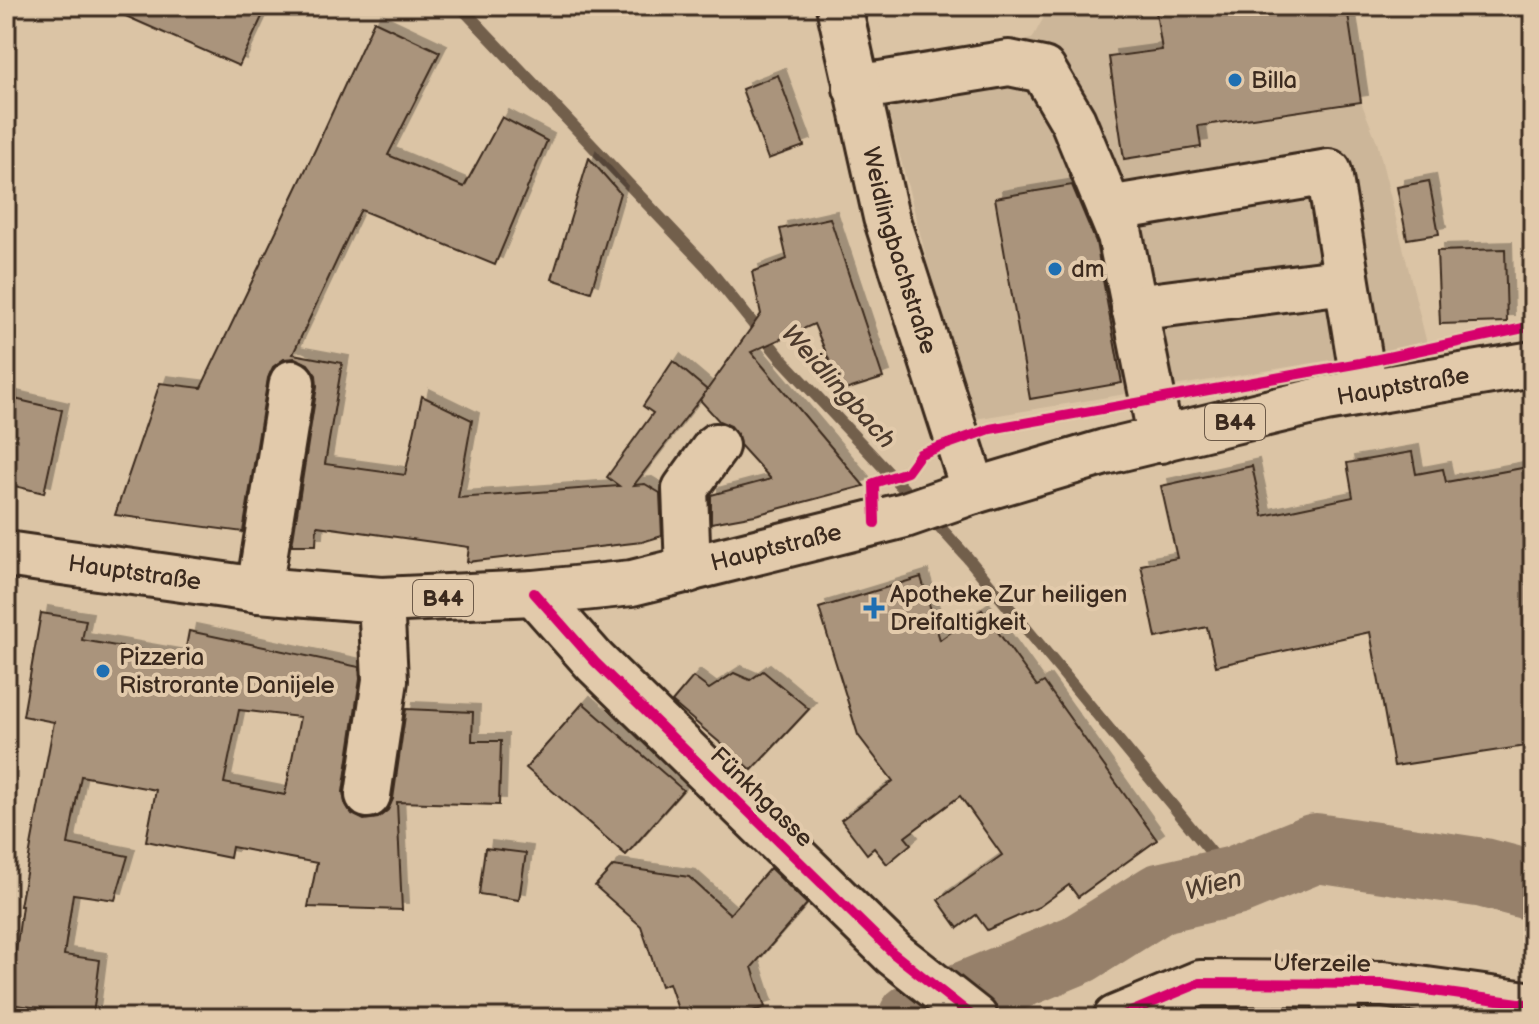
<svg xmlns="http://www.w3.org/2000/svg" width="1539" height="1024" viewBox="0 0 1539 1024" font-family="'Balsamiq Sans',sans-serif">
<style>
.built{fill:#ccb699}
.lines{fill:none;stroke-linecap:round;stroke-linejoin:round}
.stream{stroke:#725e4c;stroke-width:12}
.river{stroke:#96806a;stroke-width:70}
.building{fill:#aa947c;stroke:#3b2a1e;stroke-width:2;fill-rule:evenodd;filter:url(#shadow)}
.minor-casing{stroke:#3b2a1e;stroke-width:50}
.major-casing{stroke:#3b2a1e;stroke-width:50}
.minor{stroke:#e2caab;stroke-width:44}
.major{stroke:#e2caab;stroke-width:44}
.cycleway-casing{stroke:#e2caab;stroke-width:15}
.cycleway{stroke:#d6006c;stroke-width:10}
.poi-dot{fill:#1f6fb2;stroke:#e2caab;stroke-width:3}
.labels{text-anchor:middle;stroke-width:8;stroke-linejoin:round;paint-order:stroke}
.shield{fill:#e2caab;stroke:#6d5a48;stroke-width:2}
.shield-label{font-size:22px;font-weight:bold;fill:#3b2a1e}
.poi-label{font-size:24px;fill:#3b2a1e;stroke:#e2caab;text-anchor:start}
.street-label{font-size:24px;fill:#3b2a1e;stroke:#e2caab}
.water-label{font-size:26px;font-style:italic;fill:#4d3b2d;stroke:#e2caab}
</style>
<defs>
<filter id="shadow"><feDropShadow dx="7" dy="-7" stdDeviation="0" flood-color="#0004"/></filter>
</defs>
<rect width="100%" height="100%" fill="#dbc4a5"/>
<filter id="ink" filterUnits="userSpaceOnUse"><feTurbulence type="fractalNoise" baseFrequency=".0125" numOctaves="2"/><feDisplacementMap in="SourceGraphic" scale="16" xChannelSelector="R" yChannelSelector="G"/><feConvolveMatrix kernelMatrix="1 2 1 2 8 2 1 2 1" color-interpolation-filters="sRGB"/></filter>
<g filter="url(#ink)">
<path class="built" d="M1050,6H1329L1331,16L1348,14L1361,102L1377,142L1427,344L975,419L929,268L875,60L1032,39Z"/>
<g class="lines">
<g class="stream">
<path d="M460,6L708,268L780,357L915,501"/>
<path d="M928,514L967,557L1235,881"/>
</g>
<path class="river" d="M913,1018L1079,949L1160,898L1235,881L1316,848L1484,873L1533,886"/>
</g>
<g class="building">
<path d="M103,6H267L239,66Z"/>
<path d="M1155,6H1329L1330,16L1348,14L1361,102L1198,126L1201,147L1124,159L1109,57L1162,50Z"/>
<path d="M374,21L440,52L388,155L464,187L502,117L547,141L495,265L361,210L359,213L293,354L342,363L325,464L405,475L422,396L472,420L458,498L619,486L607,477L653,413L643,406L673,361L707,390L634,485L645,484L660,493L662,536L642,542L467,562L469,547L317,526L316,545H292L317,386L316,375L308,364L295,358L284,359L273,367L268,378L243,532L115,515L160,383L201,388L315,150Z"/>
<path d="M778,75L804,146L768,159L742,89Z"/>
<path d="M589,158L620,193L591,292L552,279Z"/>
<path d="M1429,181L1439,234L1407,239L1397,187Z"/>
<path d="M1072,185L1096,242L1122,383L1030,399L995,198Z"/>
<path d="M830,218L883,378L842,391L814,324L751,352L864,486L755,515L711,523V495L771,479L740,445L738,435L731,426L719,421L700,400L761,314L752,272L787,259L780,229Z"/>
<path d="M1505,249L1507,322L1440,324L1437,251Z"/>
<path d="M6,397L62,410L44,493L6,484Z"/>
<path d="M1412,452L1416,474L1443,469L1446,482L1533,466V745L1394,766L1370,632L1216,666L1207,627L1156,638L1141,565L1177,558L1161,486L1252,466L1263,516L1353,497L1347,463Z"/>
<path d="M921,577L940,640L982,610L1037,686L1044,682L1157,840L1078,897L1069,885L1039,907L987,930L976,915L958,928L938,900L1002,855L960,796L905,837L911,844L887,864L874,848L867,854L841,820L893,781L858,735L819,608Z"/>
<path d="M41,613L86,620L82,640L184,658L189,631L359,667L360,679L343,792L345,803L352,814L364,820L378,818L388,810L393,799L406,709L473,712L472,741H501L499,805L397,802L402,910L308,907L317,863L232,847L230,858L146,841L156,790L81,776L68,844L128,856L115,900L73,894L64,955L100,960L93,1015L9,1004L22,906H20L54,722L23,716ZM239,710L300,717L285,795L224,783Z"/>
<path d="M763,671L809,709L752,770L672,702L693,677L709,689L734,673L750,680Z"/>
<path d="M583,703L683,790L626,855L526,768Z"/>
<path d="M485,848L526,853L519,900L479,894Z"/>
<path d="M613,866L689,877L730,914L770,868L807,904L752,967L765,1007L732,1018H681L669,983L661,986L641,926L595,886Z"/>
</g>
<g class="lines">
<g class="minor-casing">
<g id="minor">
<path d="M856,88L1009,63L1043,70L1073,121L1120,235L1161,440"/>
<path d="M1109,209L1329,172L1365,392"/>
<path d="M1134,308L1346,281"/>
<path d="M688,570L685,489L716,446"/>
<path d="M259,590L292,383"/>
<path d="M534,593L595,662L894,954L975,1018"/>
<path d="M368,795L385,680L381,600"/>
<path d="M1333,982L1337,1018"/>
<path d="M1116,1018L1200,983L1383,984L1533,1005"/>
</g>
</g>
<g class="major-casing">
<g id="major">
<path id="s1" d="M839,6L886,217L974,491"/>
<path id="s2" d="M6,554L259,590L381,600L534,593L632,583L905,515L974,491L1105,452L1325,399L1533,364"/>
</g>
</g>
<use href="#minor" class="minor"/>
<use href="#major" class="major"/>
<g class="cycleway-casing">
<g id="cycleway">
<path d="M875,523L874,483L907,472L920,454L990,429L1360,363L1533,326"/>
<path d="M534,593L595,662L894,954L975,1018"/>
<path d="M1116,1018L1200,983L1383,984L1533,1005"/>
</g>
</g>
<use href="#cycleway" class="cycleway"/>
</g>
</g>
<g class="poi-dot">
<circle cx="1235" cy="80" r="8"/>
<circle cx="1055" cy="269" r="8"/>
<path d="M870 596h8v8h8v8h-8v8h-8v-8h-8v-8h8z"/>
<circle cx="103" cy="671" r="8"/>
</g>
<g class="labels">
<g class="shield">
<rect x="1205" y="404" width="60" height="36" rx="6"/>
<rect x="413" y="580" width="60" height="36" rx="6"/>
</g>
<g class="shield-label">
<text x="1235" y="430">B44</text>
<text x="443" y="606">B44</text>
</g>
<g class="poi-label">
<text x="1251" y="88">Billa</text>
<text x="1071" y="277">dm</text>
<text x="890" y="602">Apotheke Zur heiligen<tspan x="890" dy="28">Dreifaltigkeit</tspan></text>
<text x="119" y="665">Pizzeria<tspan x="119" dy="28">Ristrorante Danijele</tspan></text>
</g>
<g class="street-label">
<text dy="8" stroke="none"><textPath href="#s1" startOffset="252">Weidlingbachstraße</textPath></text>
<text dy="8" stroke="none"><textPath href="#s2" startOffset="1426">Hauptstraße</textPath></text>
<text dy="8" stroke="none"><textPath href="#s2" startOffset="778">Hauptstraße</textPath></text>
<text dy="8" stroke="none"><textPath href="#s2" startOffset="130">Hauptstraße</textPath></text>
<text transform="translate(762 797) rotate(44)" y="8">Fünkhgasse</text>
<text transform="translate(1322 963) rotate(1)" y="8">Uferzeile</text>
</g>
<g class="water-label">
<text transform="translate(839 386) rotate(48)" y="9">Weidlingbach</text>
<text transform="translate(1213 884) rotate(-15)" y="9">Wien</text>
</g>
</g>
<rect width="1539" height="1024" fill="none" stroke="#e2caab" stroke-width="32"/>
<rect x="16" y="16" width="1507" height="992" fill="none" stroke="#3b2a1e" stroke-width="3" filter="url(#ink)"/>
</svg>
